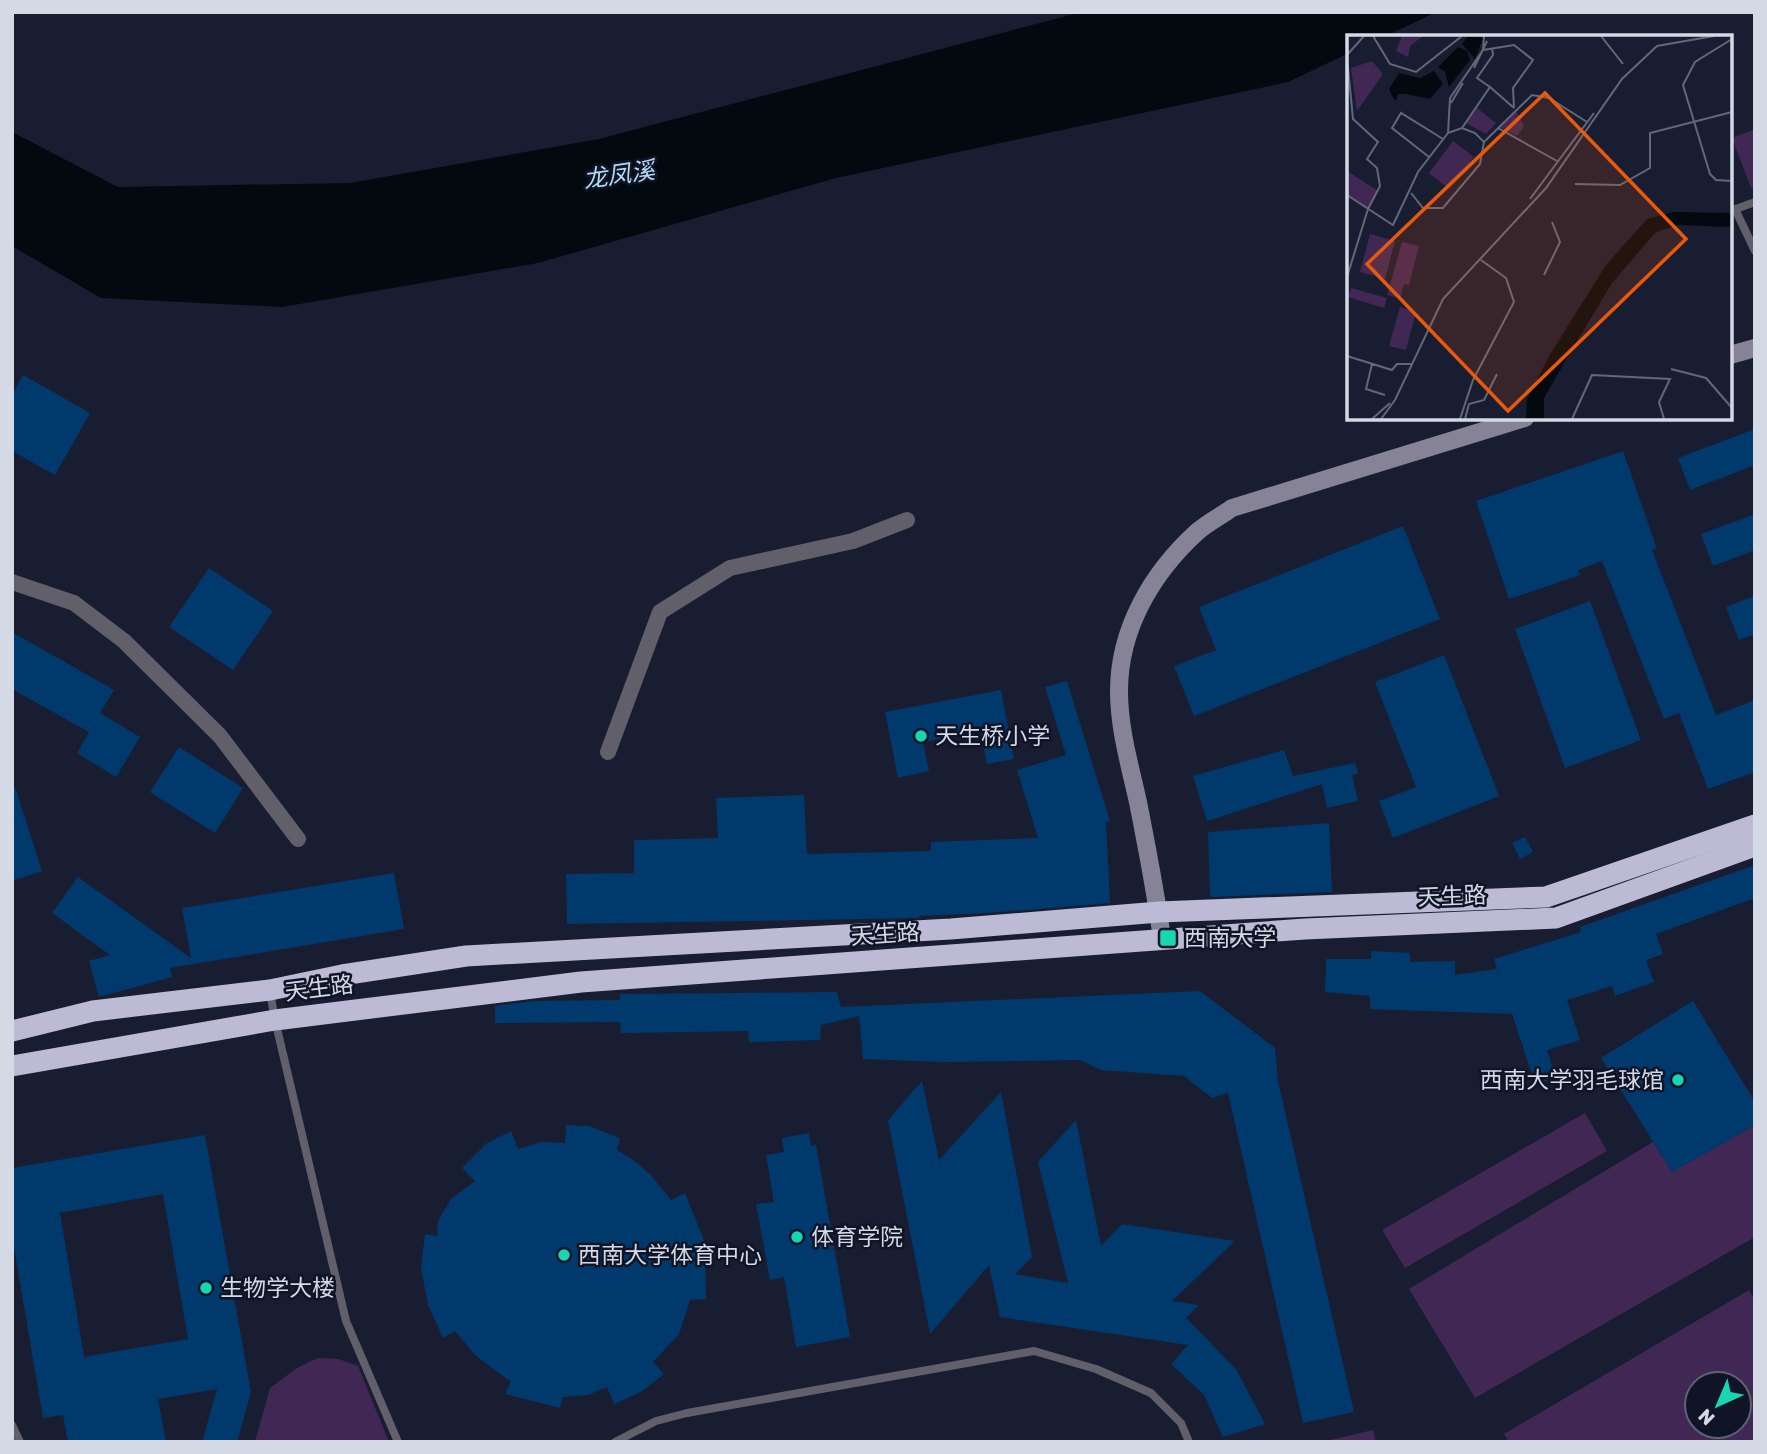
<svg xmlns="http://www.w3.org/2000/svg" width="1767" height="1454" viewBox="0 0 1767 1454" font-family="Rubik,'Noto Sans SC',sans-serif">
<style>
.green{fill:#412854;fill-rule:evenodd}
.water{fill:#02090f}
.building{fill:#003a6c;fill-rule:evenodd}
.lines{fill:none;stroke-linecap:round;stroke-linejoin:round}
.lane{stroke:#605f6a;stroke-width:8}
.street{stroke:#605f6a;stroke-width:16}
.secondary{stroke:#858395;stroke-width:18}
.highway{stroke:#bcbad5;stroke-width:21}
.poi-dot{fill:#19d5b2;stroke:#0f1426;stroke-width:2.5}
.labels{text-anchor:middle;stroke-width:5;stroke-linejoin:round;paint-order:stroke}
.poi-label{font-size:23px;fill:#d4d9e6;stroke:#0f1426;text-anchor:start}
.street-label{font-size:23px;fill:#d4d9e6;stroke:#0f1426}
.water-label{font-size:24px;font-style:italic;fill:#b3dcf3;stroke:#0f1426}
.inset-road{fill:none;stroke:#636879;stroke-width:2}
.view{fill:#e8590c;fill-opacity:0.15;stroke:#e8590c;stroke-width:3.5}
.inset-edge{fill:none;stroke:#d4d9e6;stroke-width:3.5}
</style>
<rect width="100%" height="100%" fill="#181d31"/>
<g class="green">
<path d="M1755,129V186L1751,188L1732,138Z"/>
<path d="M1585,1113L1607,1151L1405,1268L1382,1230Z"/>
<path d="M1755,1125V1237L1475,1398L1409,1289L1653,1142L1672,1172Z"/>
<path d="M1749,1290L1755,1301V1442H1509L1504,1434ZM1739,1384V1426H1697V1384Z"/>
<path d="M318,1358L338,1359L358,1366L389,1442H255L270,1388L297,1368Z"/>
<path d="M1373,1430L1376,1442H1321Z"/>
</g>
<path class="water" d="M1082,12H1436L1384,37H1349V53L1288,82L836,178L538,263L282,307L101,298L12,246V132L118,187L350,183L599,139Z"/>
<g class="building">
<path d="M23,375L90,413L55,475L12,451V395Z"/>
<path d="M1755,429V465L1690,490L1678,458Z"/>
<path d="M1623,451L1657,549L1652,550L1716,715L1755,700V772L1708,789L1679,713L1664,719L1602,561L1578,570L1580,575L1509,599L1476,501Z"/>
<path d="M1755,514V550L1713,566L1701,534Z"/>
<path d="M1403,526L1440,619L1194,716L1174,666L1216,650L1199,607Z"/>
<path d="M209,568L273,611L233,670L169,627Z"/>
<path d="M1755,596V634L1739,640L1726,607Z"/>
<path d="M1590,601L1641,740L1565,768L1515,629Z"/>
<path d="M12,632L114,690L100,713L140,737L116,777L77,753L89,732L12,689Z"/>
<path d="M1444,655L1499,796L1393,838L1379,801L1416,787L1375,682Z"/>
<path d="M1067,681L1110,821L1106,822L1110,903L987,913L919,916V918L567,924L566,874L634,873V840L718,838L716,798L804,795L807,854L931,851V842L1038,838L1017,770L1066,755L1045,687Z"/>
<path d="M1001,690L1014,759L987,764L980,731L923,742L929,771L898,778L885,712Z"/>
<path d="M179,747L243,788L215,833L150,792Z"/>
<path d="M1284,750L1293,776L1355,763L1358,773L1352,775L1358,801L1327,808L1322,784L1207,821L1193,776Z"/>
<path d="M12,787H15L42,871L12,881Z"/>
<path d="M1329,823L1332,892L1210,897L1208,832Z"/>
<path d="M1525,837L1533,852L1520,859L1512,843Z"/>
<path d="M1755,865V898L1656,934L1663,954L1646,960L1654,982L1615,996L1612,986L1567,1000L1580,1040L1547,1050L1556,1078L1535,1084L1512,1014L1370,1009V996L1325,992L1326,959H1371V951L1410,953V962L1455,961V975L1497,969L1494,959L1581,932L1580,927Z"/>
<path d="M394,873L404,929L170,968L172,977L99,997L89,961L110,955L52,913L78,877L191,958L182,908Z"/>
<path d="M1200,991L1275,1048L1278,1081L1354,1412L1303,1423L1228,1093L1212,1098L1184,1076L1101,1070L1080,1060L941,1062L863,1059L859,1016L821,1025L820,1040L749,1042L748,1031L621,1033L620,1022L495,1023V1006L534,1001L620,1000V994L837,992L841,1007Z"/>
<path d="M1693,1001L1755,1102V1125L1672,1172L1601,1058Z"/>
<path d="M922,1081L939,1160L1001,1092L1032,1257L1015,1274L1068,1283L1038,1162L1076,1120L1101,1246L1122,1224L1235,1241L1172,1301L1199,1305L1186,1318L1236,1369L1265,1424L1223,1437L1204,1395L1171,1364L1188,1345L1000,1317L989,1265L930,1334L888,1120Z"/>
<path d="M566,1125L589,1126L620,1138L617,1150L632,1159L650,1174L671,1200L685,1193L705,1243L706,1299L690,1300L679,1334L653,1362L664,1374L641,1392L614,1404L607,1387L588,1395L563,1397L560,1408L505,1394L511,1382L476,1356L455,1331L443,1338L428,1305L421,1268L425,1234L437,1236L438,1221L451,1199L475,1181L462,1168L487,1143L511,1131L518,1149L541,1142L565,1143Z"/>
<path d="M809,1133L811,1146L816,1145L850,1337L796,1347L784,1277L770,1280L756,1204L774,1202L766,1155L784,1152L782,1138Z"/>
<path d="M205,1135L251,1392L237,1442H202L217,1389L158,1399L166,1442H68L63,1415L43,1418L12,1236V1168ZM163,1194L188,1339L84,1357L60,1213Z"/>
</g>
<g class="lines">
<g class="lane">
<path d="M1735,209L1755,251"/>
<path d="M1733,210L1755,202"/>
<path d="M270,992L275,1020L346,1321L398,1442"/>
<path d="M12,1425L20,1442"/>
<path d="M615,1442L656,1421L687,1413L1034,1351L1096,1369L1151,1393L1181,1423L1189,1442"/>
</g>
<g class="street">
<path d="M12,582L74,603L124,641L220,736L298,839"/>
<path d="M608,752L660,612L730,568L853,541L907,520"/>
</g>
<g class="secondary">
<path d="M1730,355L1755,348"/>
<path d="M1162,939C1156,893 1147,848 1138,802C1130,766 1119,729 1119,691C1119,629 1152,573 1197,532C1207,523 1221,516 1232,508L1525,418"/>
</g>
<g class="highway">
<path d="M12,1031L93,1011L270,990L342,975L466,956L951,929L1159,912L1546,897L1755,825"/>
<path d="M12,1066L275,1020L581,982L1305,929L1556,918L1755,846"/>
</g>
</g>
<g class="poi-dot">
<circle cx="921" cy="736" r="7"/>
<rect x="1159" y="929" width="18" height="18" rx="3.5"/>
<circle cx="1678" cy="1080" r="7"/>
<circle cx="797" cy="1237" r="7"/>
<circle cx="564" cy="1255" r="7"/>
<circle cx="206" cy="1288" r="7"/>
</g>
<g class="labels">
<g class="poi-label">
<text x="935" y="744">天生桥小学</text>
<text x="1184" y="946">西南大学</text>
<text x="1664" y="1088" text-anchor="end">西南大学羽毛球馆</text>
<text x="811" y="1245">体育学院</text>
<text x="578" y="1263">西南大学体育中心</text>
<text x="220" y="1296">生物学大楼</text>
</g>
<g class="street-label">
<text transform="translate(1452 896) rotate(-2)" y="8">天生路</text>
<text transform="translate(885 934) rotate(-4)" y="8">天生路</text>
<text transform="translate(319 988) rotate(-7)" y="8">天生路</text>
</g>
<g class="water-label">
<text transform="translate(619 175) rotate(-8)" y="8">龙凤溪</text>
</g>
</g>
<g transform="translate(1347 35)">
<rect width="385" height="385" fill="#181d31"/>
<path d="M55,1H76L63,11L61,22L49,16ZM25,26L36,39L10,76L4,33ZM130,73L149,88L139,99L119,88ZM169,76L177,91L170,101L152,92ZM106,106L127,122L102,154L82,138ZM0,136L31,156L21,174L0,160ZM23,199L48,206L38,244L13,237ZM55,207L72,211L62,250L57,249L53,263L40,260ZM4,253L40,263L37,273L1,262ZM53,272L69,277L59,315L42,311Z" fill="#412854"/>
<path d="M121,1L136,3L128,24L115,9ZM111,12L120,16L123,25L102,52L98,37L91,32ZM87,36L96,49L83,64L59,59H51L49,66L45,61L42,54L52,38L73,43ZM327,177L385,178V192L331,190L309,197L265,248L217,328L197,363V384H179L180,365L202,321L259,230L300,184Z" fill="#02090f"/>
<path class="inset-road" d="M26,1L43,29L69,37L115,1M254,1L276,29M385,4L348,27L336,50L363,139L369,145L385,146M136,15L167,10L186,25L166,53L167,73M0,20L17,1M0,22L6,84L31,107L20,124L30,133L33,151L21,174L0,242M127,33L140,6M143,52L130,43L146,20L145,13M104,68L116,48M115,93L143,52L167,73M151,93L210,126M137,107L185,60L202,63L240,87M82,122L45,93L54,78L96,104M228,149L273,150L303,133V98L385,77M64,158L76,173H96L133,129L137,107L128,98L115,93L101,98M0,160L46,190L71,137L101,98L103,63L136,15L137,1M183,164L247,78M197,240L213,207L205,187M0,321L45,335L50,329H64M25,329L19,354L38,360M324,334L359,343L385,373M25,384L43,368M34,384L48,365L96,264L199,153L275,44L310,11L367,1M113,384L126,345L167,267L159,243L134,225M118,384L122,369L137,365L150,339M225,384L245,340L323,344L312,367L317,384"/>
<path class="view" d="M198,58L339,204L161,376L20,229Z"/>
<rect width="385" height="385" class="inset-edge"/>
</g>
<rect width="1767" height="1454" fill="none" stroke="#d4d9e6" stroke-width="28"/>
<g transform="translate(1718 1405) rotate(224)"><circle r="33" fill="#0f1426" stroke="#5e6373" stroke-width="2"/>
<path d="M0-5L12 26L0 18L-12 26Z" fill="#19d5b2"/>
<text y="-10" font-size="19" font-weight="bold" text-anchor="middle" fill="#d4d9e6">N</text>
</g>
</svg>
